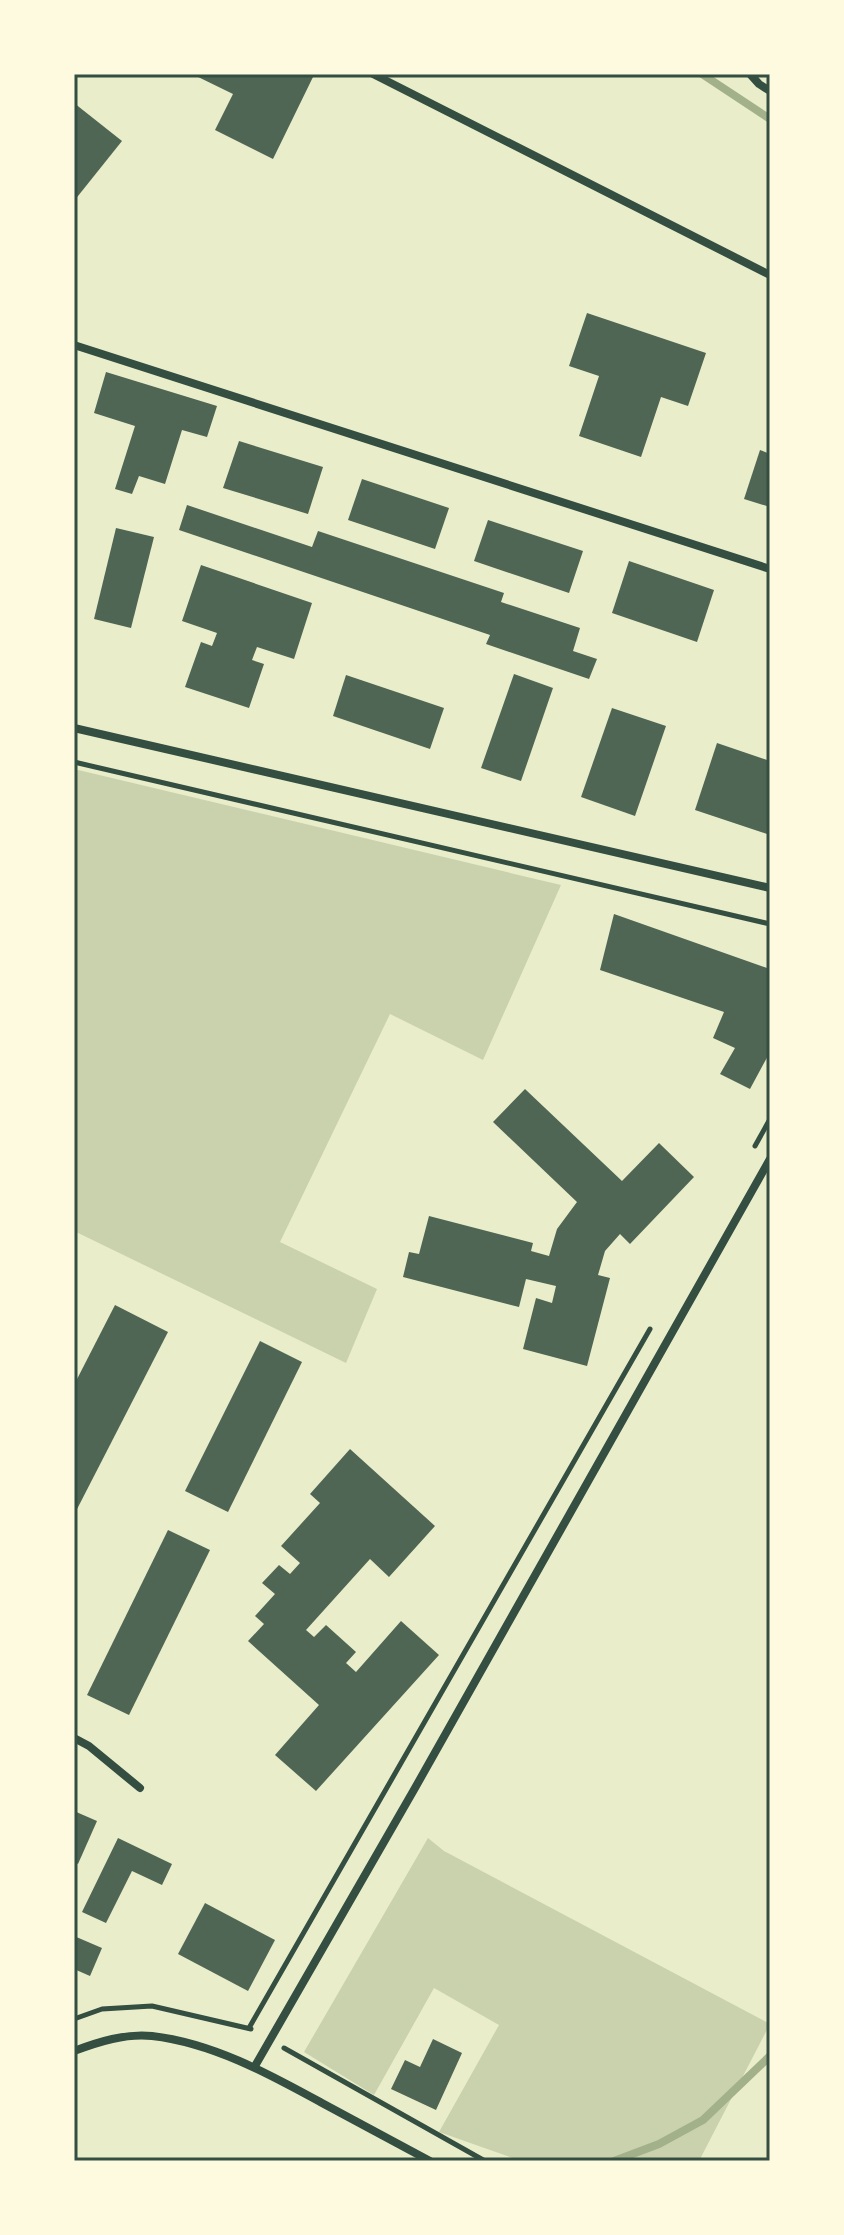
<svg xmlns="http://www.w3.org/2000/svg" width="844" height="2235" viewBox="0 0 844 2235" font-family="Montserrat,sans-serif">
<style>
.green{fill:#cad2ad}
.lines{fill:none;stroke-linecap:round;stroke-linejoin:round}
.stream{stroke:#a3b18a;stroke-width:8}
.building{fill:#4f6655}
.path{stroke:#344e41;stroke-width:5}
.minor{stroke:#344e41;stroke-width:8}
.neatline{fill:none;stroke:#344e41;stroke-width:3}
</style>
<rect width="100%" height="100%" fill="#e9edc9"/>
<g class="green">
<path d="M74,769L561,885L483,1060L390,1014L280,1242L377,1289L346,1363L74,1231Z"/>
<path d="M428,1838L444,1851L770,2024L699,2161H521L439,2132L499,2025L434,1988L374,2095L304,2052Z"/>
</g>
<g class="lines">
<g class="stream">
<path d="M702,74L770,119"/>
<path d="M614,2161L659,2144L703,2120L770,2056"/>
</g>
</g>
<g class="building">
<path d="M192,74H306L313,77L273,159L215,130L233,94Z"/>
<path d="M74,103L122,141L74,201Z"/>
<path d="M587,313L706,353L688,406L661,397L641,457L579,436L599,376L569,366Z"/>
<path d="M106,372L217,406L207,437L182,430L165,484L139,476L132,494L115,489L135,426L94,413Z"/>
<path d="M239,441L323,467L308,514L223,488Z"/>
<path d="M760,450L770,454V507L744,499Z"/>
<path d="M362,479L449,508L435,549L348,520Z"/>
<path d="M187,505L312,547L318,531L504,593L501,602L580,628L573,651L597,659L589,679L486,644L490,635L179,530Z"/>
<path d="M488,520L583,551L569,593L474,561Z"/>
<path d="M116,528L154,537L131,628L94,619Z"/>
<path d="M629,561L714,590L697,642L612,613Z"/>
<path d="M201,565L312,603L294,659L257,647L252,660L264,664L249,708L185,687L201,642L212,646L217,633L182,621Z"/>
<path d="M514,674L553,688L521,781L481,768Z"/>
<path d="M346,675L444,708L430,749L333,716Z"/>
<path d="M612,708L666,726L635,816L581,797Z"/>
<path d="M717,743L770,761V835L695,810Z"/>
<path d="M614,914L770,969V1052L750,1089L720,1074L735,1048L713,1038L724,1012L600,970Z"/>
<path d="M525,1089L622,1181L659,1143L694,1177L630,1244L620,1234L605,1251L598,1275L610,1278L587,1366L523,1349L536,1298L552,1303L556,1286L526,1279L519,1307L403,1277L409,1252L419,1254L429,1216L533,1243L531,1251L549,1256L557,1229L577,1202L493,1122Z"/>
<path d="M115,1305L168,1332L74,1515V1385Z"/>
<path d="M260,1341L302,1362L228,1512L185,1491Z"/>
<path d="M350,1449L435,1526L389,1577L370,1559L306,1630L314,1637L326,1625L356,1652L346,1663L356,1672L401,1621L439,1655L316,1791L275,1755L319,1705L248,1641L264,1624L255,1616L275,1594L262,1583L279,1565L290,1574L300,1563L281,1546L320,1503L310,1494Z"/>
<path d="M168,1530L210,1550L129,1715L87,1695Z"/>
<path d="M74,1811L97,1821L78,1864L74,1862Z"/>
<path d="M118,1838L172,1864L162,1885L132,1871L106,1923L82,1912Z"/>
<path d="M205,1903L275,1940L248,1991L178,1954Z"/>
<path d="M74,1936L102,1948L90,1976L74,1969Z"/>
<path d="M433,2039L462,2053L436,2110L391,2089L405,2060L420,2067Z"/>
</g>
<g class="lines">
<g class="path">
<path d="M74,762L770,924"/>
<path d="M755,1146L770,1119"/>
<path d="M74,2019L102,2009L152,2006L251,2029"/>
<path d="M249,2028L650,1329"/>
<path d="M284,2048L485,2161"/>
</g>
<g class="minor">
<path d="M373,74L770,275"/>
<path d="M750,74L759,84L770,91"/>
<path d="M74,345L770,569"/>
<path d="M74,728L770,888"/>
<path d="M74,1738L89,1746L140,1788"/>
<path d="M74,2051C98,2042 126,2033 152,2036C213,2043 269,2074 322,2103C358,2122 394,2142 430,2161"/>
<path d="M255,2066L415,1788L770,1159"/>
</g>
</g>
<rect width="844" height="2235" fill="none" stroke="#fefae0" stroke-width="152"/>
<rect x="76" y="76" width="692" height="2083" class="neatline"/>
</svg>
